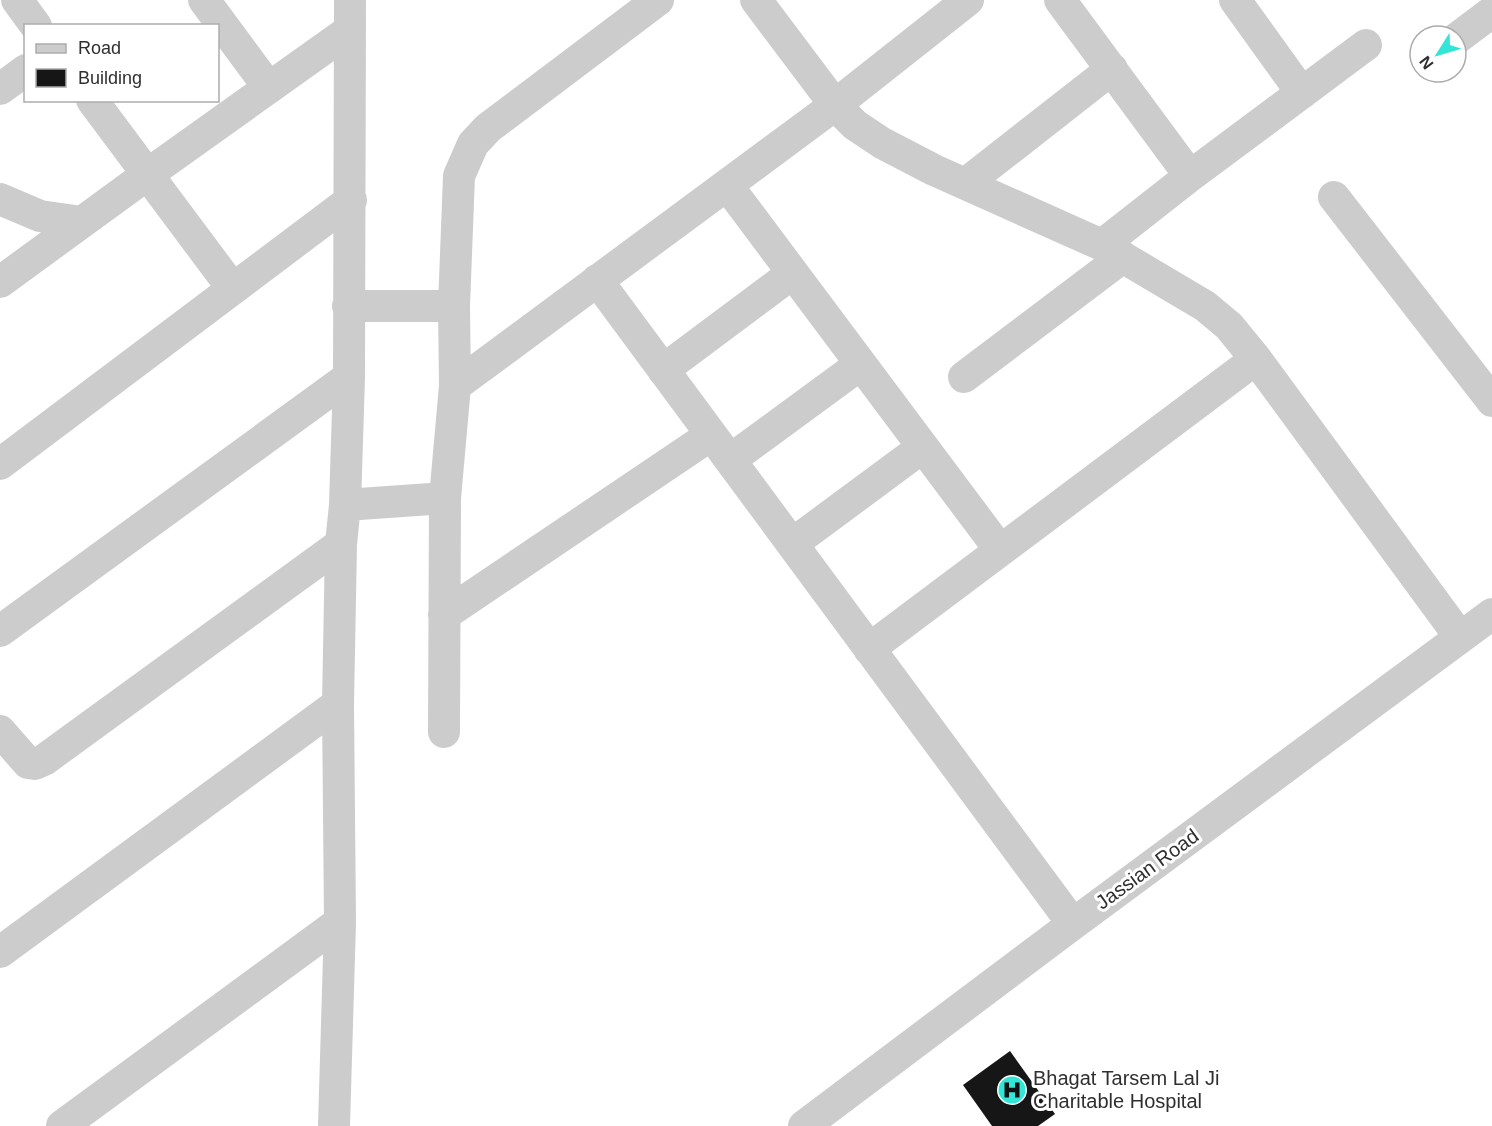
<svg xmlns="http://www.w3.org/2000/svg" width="1492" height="1126" font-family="Arial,sans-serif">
<rect width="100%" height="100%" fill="#fff"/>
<!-- building -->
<path fill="#161616" d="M1010,1051L1055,1114L1038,1126H992L963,1085Z"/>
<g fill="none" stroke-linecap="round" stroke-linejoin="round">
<!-- minor -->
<path stroke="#ccc" stroke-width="32" d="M17,0L36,26
M204,0L269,88
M756,0L835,105L855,125L882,143L934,170L1102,245L1205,306L1229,326L1256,359L1460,637
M1060,0L1190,176
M1235,0L1302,93
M1456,39L1492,12
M0,89L26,70
M92,100L233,289
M965,184L1112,69
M727,185L1000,550
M1334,197L1492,401
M0,199L40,216L82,222
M1102,245L1190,176L1366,45
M597,280L1073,924
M0,282L148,174L350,30
M348,306H454
M663,370L793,273
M964,377L1123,257
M455,386L454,306L459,176L473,144L488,128L658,0
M730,460L861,364
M0,464L351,200
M445,498L455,386L835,105L968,0
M345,505L445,498L444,732
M792,544L923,447
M444,615L711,435
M0,631L349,377
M869,649L1256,359
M0,731L28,763L35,764L44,760L341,544
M0,952L338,704
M62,1126L340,922
M334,1126L340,922L338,704L341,544L345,505L349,377L350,0
M804,1126L1073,924L1492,614"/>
</g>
<!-- icons -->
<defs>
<g id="hospital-disc" transform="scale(1.5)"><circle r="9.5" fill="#32e5d7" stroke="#fff"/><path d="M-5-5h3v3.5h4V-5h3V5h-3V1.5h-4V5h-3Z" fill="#111"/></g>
</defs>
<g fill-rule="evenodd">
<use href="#hospital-disc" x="1012" y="1090"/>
</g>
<g text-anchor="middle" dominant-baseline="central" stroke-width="6" stroke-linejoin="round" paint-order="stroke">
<!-- street labels -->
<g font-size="20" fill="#2f2f2f" stroke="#fff">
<text transform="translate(1147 869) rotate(-36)">Jassian Road</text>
</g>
<!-- poi labels -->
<g font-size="20" fill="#2f2f2f" stroke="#fff" text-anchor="start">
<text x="1033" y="1078">Bhagat Tarsem Lal Ji<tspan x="1033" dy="23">Charitable Hospital</tspan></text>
</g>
</g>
<!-- legend -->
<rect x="24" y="24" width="195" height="78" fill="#ffffff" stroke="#acacac" stroke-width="1.5"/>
<rect x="36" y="44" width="30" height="9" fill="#cccccc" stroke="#acacac" stroke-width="1.5"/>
<text x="78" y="54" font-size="18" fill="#2f2f2f">Road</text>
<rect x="36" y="69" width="30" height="18" fill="#161616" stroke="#acacac" stroke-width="1.5"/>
<text x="78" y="84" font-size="18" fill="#2f2f2f">Building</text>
<!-- north arrow -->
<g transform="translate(1438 54) rotate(233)"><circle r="28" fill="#ffffff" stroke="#acacac" stroke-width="1.5"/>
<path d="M0-4.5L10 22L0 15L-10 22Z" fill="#32e5d7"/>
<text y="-9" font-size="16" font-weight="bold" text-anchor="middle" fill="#2f2f2f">N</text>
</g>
</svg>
